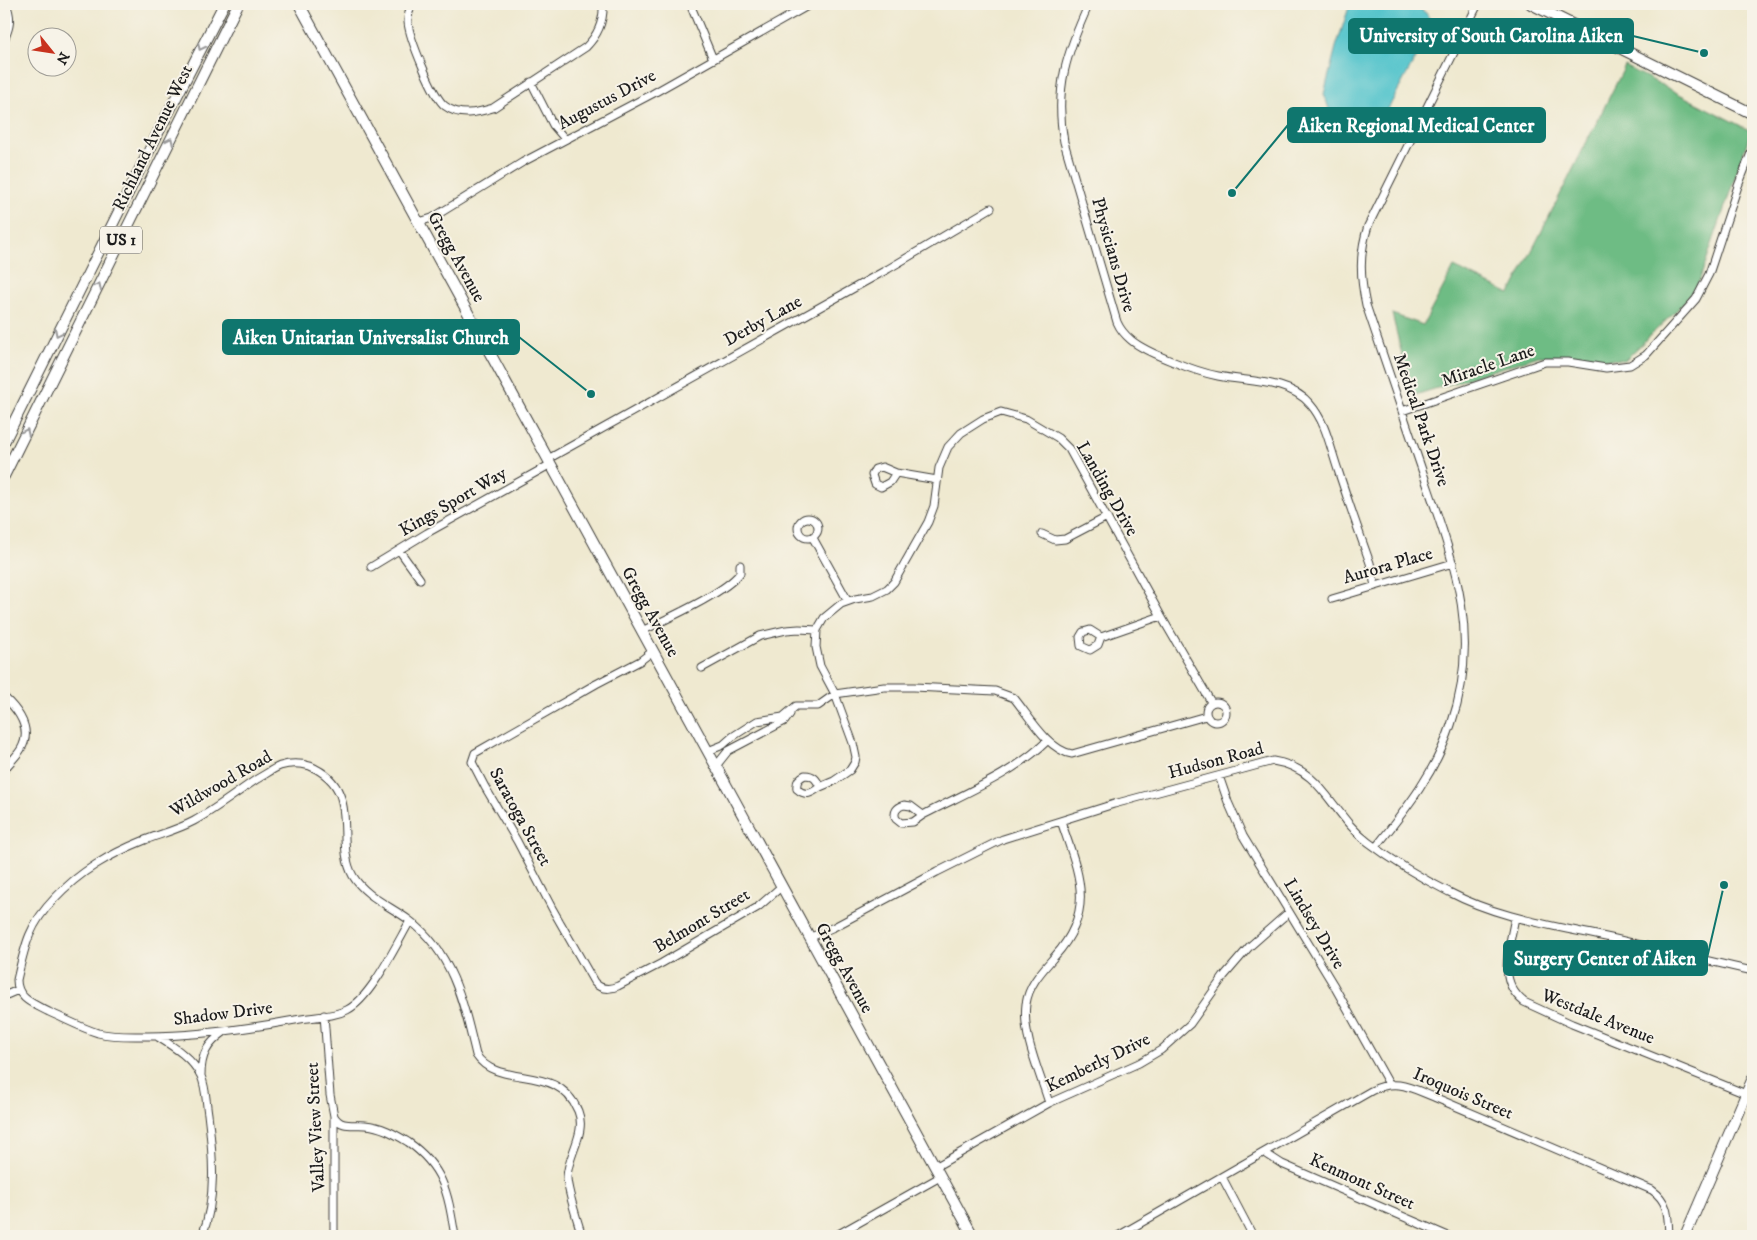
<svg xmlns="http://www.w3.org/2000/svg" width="1757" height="1240" font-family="'IM FELL DW Pica',serif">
<rect width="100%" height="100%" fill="#f7f3e8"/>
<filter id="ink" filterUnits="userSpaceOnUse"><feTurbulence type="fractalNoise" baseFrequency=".02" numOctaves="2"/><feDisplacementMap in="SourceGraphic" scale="10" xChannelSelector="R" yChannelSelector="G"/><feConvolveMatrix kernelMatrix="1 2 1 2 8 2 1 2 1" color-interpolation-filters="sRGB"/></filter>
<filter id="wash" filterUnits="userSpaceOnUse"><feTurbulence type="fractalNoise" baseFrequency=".0096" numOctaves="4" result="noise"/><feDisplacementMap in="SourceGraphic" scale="20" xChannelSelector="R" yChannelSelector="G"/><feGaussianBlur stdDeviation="1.12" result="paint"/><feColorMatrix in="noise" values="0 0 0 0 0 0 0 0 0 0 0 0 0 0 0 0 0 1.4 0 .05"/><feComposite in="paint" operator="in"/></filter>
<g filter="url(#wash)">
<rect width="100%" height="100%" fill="#efe9d0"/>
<!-- forest -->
<path fill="#6ebc84" stroke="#456c50" d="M1625,66L1751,131L1699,282L1683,304L1625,360L1539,356L1412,396L1392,314L1423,325L1454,267L1510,294Z"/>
<!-- water -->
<path fill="#57c5cc" stroke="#3a7074" d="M1350,4H1414L1426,13L1429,18L1425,36L1421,48L1388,109L1380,119L1368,129L1348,131L1340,127L1330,112L1324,94L1336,47Z"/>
</g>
<g filter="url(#ink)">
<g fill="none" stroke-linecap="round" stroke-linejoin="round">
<!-- street casing -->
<g stroke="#3c3b37" stroke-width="9">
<path id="street" d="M412,4C409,10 408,15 408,22C409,37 433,97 445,106C460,117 476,113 493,108L586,47C598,35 604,21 603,4
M690,4L713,59
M1089,4C1067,52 1054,88 1064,142L1117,322C1120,329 1125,335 1131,340C1146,353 1197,372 1218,376C1246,382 1289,379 1310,404C1326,422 1330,447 1338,470C1348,501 1359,532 1370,563L1375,586
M4,40C10,27 12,18 6,4
M531,82L553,125L565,139
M419,222L432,218L523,162L652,94L811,4
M1402,411L1545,362H1568L1606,368L1630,365L1646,355L1696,299L1709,274L1738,186L1753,148
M548,459L888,269L991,208
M882,467L896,473L890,482L881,487L875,484L872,475L875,469Z
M896,473L937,480
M798 528a10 10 0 1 1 20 0a10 10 0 1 1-20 0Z
M1042,534L1055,540L1065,539L1107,517
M813,538L848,601
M399,550L420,579
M371,567L427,533L551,464
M1332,599L1453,563
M1090,630L1101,637L1098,645L1090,650L1081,646L1080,637L1083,632Z
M642,631C666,619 725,593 740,573V565
M1101,637L1161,616
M653,651L640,661L596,684L475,753L472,762L485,787L517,841L553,910L594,982C601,990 609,990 618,986L662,963L758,907L782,886
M702,668L760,636L786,630L799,629L817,630
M4,697C18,710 33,729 21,749C17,756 9,763 4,770
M1206 712a10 10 0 1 1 20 0a10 10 0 1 1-20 0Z
M708,751L723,745L732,737L757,721L783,717L796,706H818L835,694L884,687H914L995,691L1014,698C1029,716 1048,750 1072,754L1206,716
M716,766L728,751L785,721L790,714
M805,775C814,775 817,780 820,787C812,793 806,797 797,789C796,782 798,778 805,775Z
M1219,776L1228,802L1243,836L1333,984L1389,1084
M820,787L834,781L850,770L855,762L856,757L853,743L835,694L820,666L816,647L817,630L824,618L841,604L855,599L873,596L887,589L894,582L928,522L934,506L939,468L948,447L961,433L983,419L1001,412L1026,419L1058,438L1069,449L1161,616L1211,702
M904,805L911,806L923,815L913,822L901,823L896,819C893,812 897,807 904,805Z
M923,815C965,793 1013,774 1047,741
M1376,847C1407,808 1435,773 1451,725C1484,629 1450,553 1420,464C1402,411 1384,358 1366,305C1360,277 1359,254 1368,226L1478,4
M1515,917C1510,947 1496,980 1524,1002L1572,1024L1746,1094
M410,921C396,945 371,998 347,1010C331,1018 312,1016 295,1020C246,1029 197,1036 148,1036C131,1036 114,1037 98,1033C82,1028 65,1019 49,1012C34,1004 17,999 17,980C25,945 29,925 54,899C80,871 110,854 145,840C161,834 179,829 194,821C216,809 236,793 257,779C265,775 272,769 280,766C290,763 300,763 310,766C364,789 333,841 353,876C365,896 390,906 409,920C453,952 464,1005 476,1055C499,1090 557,1061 578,1111C587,1133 568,1154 567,1177C567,1190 578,1222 582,1236
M809,938L834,927L937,872L1003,839L1114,804L1273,761C1324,769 1330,813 1368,842C1393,861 1421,878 1449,892C1496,917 1550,925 1601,936C1652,947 1703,960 1753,971
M4,996L18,990
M324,1015L330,1095L334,1116V1236
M158,1037C174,1047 192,1058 201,1076C206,1087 206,1102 208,1114C213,1154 217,1198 202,1236
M201,1075C201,1055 207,1044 224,1032
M1049,1103C1040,1073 1022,1036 1026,1004C1029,984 1042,971 1055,956C1097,909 1078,872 1061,821
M334,1116C341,1128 353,1124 365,1125C381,1126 395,1134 408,1142C445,1168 448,1195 455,1236
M1265,1153L1282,1164L1448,1236
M935,1167L1049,1103L1139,1063L1161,1050L1190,1024L1224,976L1249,947L1289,912
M1222,1177L1253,1236
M835,1236L940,1177
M1118,1236L1371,1091C1396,1078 1411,1088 1434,1097L1652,1190C1669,1202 1668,1216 1669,1236"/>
</g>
<!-- secondary casing -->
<g stroke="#3c3b37" stroke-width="12">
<path id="secondary" d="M299,4L973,1236
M1531,4L1753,114
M1685,1236L1753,1078"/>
</g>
<!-- primary casing -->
<g stroke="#3c3b37" stroke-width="12">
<path id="primary" d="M4,442L158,133L224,4
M4,476L238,4"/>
</g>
<!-- street -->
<use href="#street" stroke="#fff" stroke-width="7"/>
<!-- secondary -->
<use href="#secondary" stroke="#fff" stroke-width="10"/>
<!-- primary -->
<use href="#primary" stroke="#fff" stroke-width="10"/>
</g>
<!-- one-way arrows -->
<defs><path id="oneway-chevron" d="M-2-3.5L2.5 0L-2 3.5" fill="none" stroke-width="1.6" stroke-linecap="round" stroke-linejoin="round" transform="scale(1.25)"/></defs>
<g stroke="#999">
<use href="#oneway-chevron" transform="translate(201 47) rotate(117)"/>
<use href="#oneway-chevron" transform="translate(170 141) rotate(-64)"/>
<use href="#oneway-chevron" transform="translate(98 286) rotate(-64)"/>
<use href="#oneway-chevron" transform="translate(58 333) rotate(117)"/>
<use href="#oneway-chevron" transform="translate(26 432) rotate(-64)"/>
</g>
</g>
<g text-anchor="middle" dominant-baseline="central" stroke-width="4" stroke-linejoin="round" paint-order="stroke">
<!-- shield labels -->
<rect fill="#f7f3e8" stroke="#5e5c59" stroke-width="1" x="100" y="226.5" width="42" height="27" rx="4"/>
<g font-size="16" font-weight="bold" fill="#1c1c1c">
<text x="121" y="240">US 1</text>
</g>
<!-- street labels -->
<g font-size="18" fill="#1c1c1c" stroke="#f7f3e8">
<text transform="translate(607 100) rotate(-28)">Augustus Drive</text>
<text transform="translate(153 138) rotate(-64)">Richland Avenue West</text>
<text transform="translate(1113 255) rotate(74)">Physicians Drive</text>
<text transform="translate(456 257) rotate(61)">Gregg Avenue</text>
<text transform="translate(763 321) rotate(-29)">Derby Lane</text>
<text transform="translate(1488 366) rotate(-19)">Miracle Lane</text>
<text transform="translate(1421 420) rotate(71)">Medical Park Drive</text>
<text transform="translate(1107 489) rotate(60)">Landing Drive</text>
<text transform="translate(453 502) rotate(-30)">Kings Sport Way</text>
<text transform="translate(1388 566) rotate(-16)">Aurora Place</text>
<text transform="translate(650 612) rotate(61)">Gregg Avenue</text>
<text transform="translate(1216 761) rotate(-15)">Hudson Road</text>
<text transform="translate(221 784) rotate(-30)">Wildwood Road</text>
<text transform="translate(520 817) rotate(61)">Saratoga Street</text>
<text transform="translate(702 921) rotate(-31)">Belmont Street</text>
<text transform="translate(1314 924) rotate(59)">Lindsey Drive</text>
<text transform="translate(844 968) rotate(61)">Gregg Avenue</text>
<text transform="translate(223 1014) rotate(-7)">Shadow Drive</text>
<text transform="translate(1598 1017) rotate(22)">Westdale Avenue</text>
<text transform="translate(1098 1063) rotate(-26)">Kemberly Drive</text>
<text transform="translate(1463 1094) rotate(23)">Iroquois Street</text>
<text transform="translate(316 1127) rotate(-93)">Valley View Street</text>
<text transform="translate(1362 1182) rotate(24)">Kenmont Street</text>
</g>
</g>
<!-- callouts -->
<path fill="none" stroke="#0f766e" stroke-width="2" d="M1704 53L1633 36M1232 193L1288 125M591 394L519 337M1724 885L1707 958"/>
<g fill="#0f766e" stroke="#f7f3e8" stroke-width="2">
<circle cx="1704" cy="53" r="5"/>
<circle cx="1232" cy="193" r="5"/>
<circle cx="591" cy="394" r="5"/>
<circle cx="1724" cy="885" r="5"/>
</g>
<g fill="#0f766e" stroke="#0f766e" stroke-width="2">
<rect x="1349" y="19" width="284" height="34" rx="5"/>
<rect x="1288" y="108" width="257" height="34" rx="5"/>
<rect x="223" y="320" width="296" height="34" rx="5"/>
<rect x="1504" y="941" width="203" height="34" rx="5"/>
</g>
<g font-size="19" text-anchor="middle" font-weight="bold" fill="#fff">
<text x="1491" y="42">University of South Carolina Aiken</text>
<text x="1416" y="132">Aiken Regional Medical Center</text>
<text x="371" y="344">Aiken Unitarian Universalist Church</text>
<text x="1605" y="965">Surgery Center of Aiken</text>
</g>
<!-- margin -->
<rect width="1757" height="1240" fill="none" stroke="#f7f3e8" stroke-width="20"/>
<!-- north arrow -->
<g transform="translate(52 52) rotate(120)"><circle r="24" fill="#f7f3e8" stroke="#9f9d96"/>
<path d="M0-4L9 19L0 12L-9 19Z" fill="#c8321e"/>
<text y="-8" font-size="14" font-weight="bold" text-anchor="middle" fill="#1c1c1c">N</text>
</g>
</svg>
